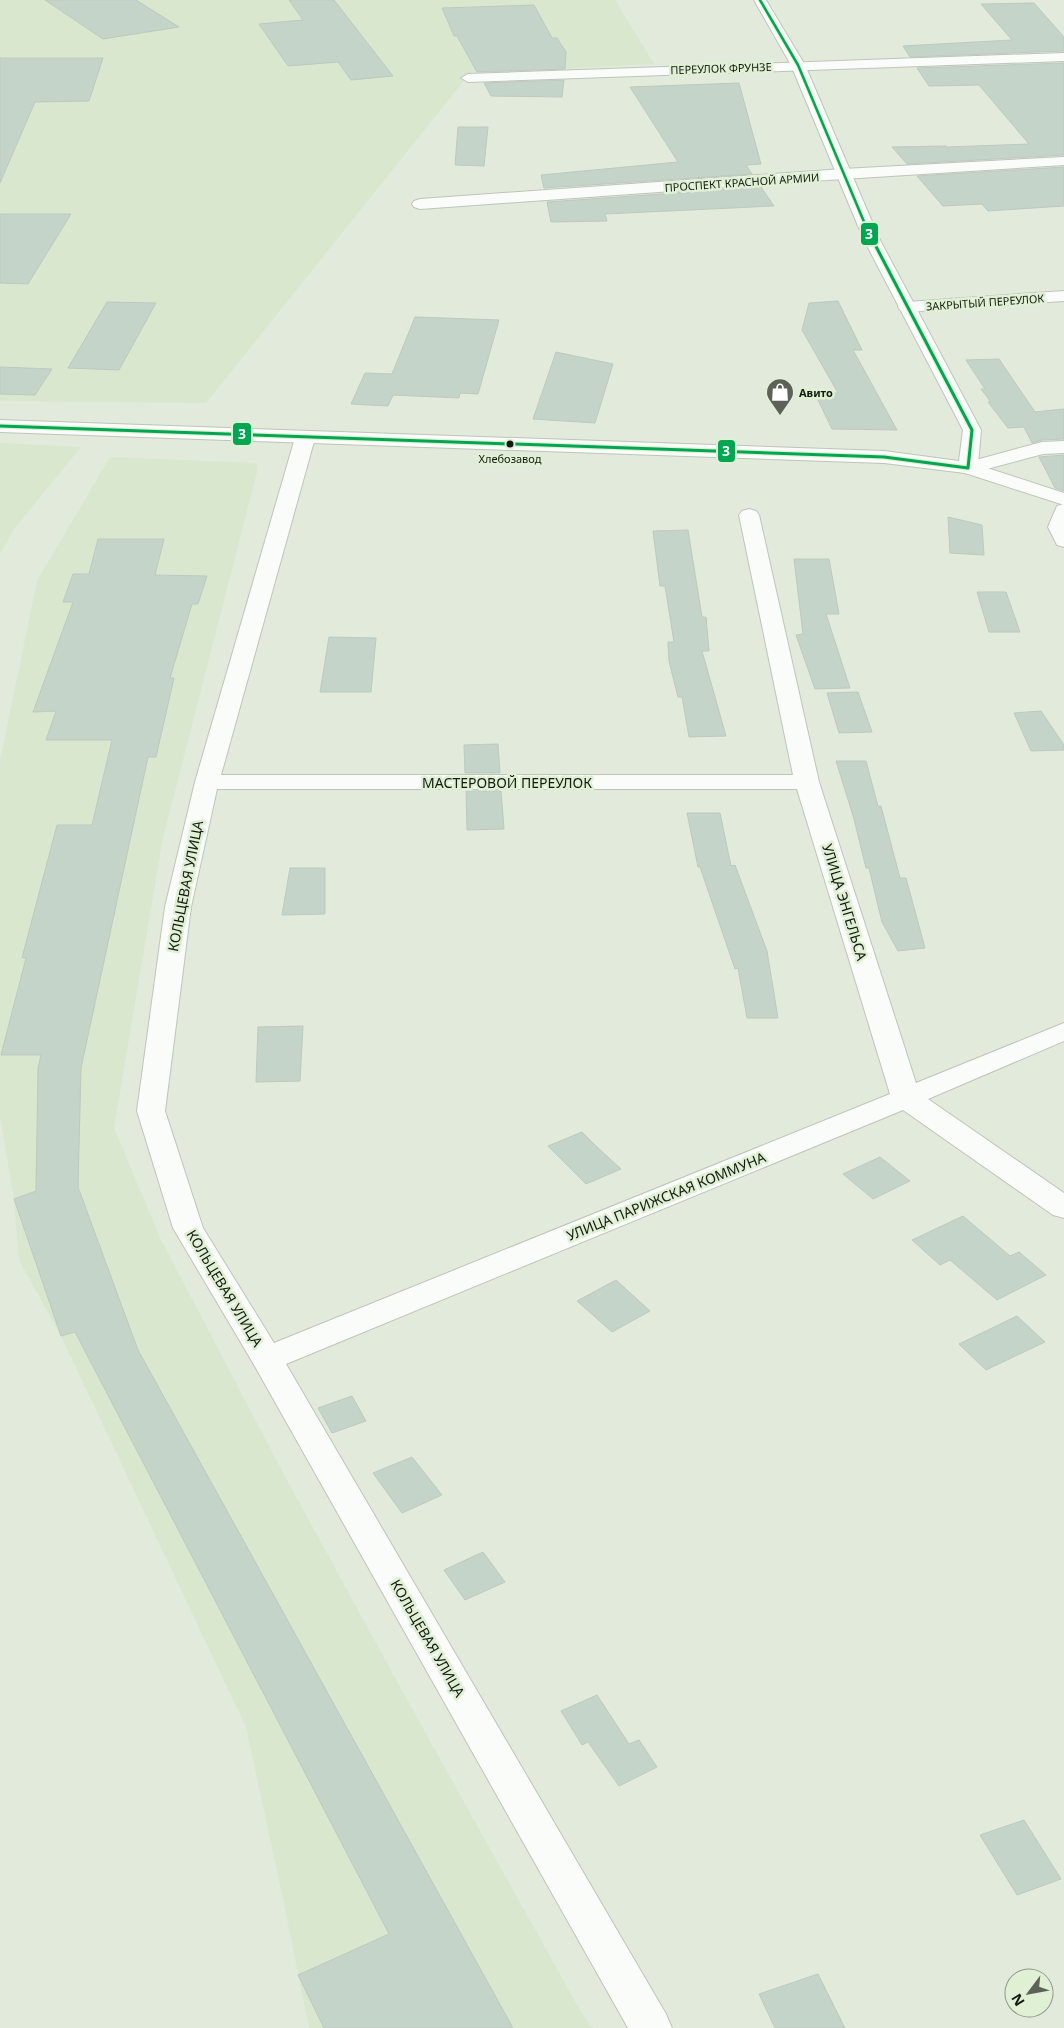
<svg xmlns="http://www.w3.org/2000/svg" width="1064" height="2028" font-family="'Noto Sans',sans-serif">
<rect width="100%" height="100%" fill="#e1eadb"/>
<!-- built -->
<path fill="#d8e7ce" d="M0,0H615L654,64L470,73L206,403L0,401Z
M0,443L81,447L14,529L0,554Z
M110,457L257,463V472L162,842L114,1128L161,1240L282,1471L400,1687L582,2014L593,2028H309L283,1899L246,1727L61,1336L19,1260L14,1199L0,1116V761L37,581Z"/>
<!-- building -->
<path fill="#c5d4c8" stroke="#bec9bf" d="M45,0H136L179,27L103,39Z
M289,0H334L393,76L351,80L338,62L288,66L259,24L303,20Z
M1034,3L1064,37V51L910,57L903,46L1012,40L981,4Z
M534,5L552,38H557L566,52L565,69L477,72L457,36H454L442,8Z
M0,58H103L89,101L35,102L0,183Z
M1064,63V155L907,164L892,147L946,146L947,147L1029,144L979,85L929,86L917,68Z
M564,80L562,97L491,96L484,83Z
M739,83L761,164L746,165L752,174L544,188L541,175L678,162L630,87Z
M458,127H488L484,166L455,165Z
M1064,167V206L988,211L982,204L943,206L917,176Z
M761,187L774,206L605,214L607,221L551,222L547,202Z
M0,214H71L28,284L0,283Z
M838,301L862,350H853L897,430L832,429L815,394L838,393L802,330L809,303Z
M107,302L156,303L119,370L68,368Z
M415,317L499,320L478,394L460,393L459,398L393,395L388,406L351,404L365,373L392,374Z
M556,352L613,364L595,423L533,419Z
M999,359L1035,412L1064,409V439L1042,440L1032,443L1024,427L1008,428L988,402H991L981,389H985L966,360Z
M0,367L52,369L35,395L0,394Z
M1064,455V491L1055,488L1039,457Z
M948,517L982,525L984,555L950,553Z
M688,530L702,617H706L709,651H702L726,736L689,737L682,697H678L669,661L668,642H674L665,586H660L653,531Z
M98,539H164L155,575L207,576L198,604H192L170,678H174L156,757H148L81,1068L78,1187L138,1350L513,2028H324L298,1975L389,1934L75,1332L61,1336L14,1199L36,1191L38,1068L41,1055H1L26,958H22L57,825H92L112,740H46L56,711L33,712L73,602H63L73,574H89Z
M794,559H829L839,614H826L850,688L815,689L796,635L803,634Z
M977,592H1006L1020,632H989Z
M329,637L376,638L371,692H320Z
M858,692L872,732L839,733L827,693Z
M1041,711L1064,745V750L1031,751L1014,713Z
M498,744L500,773H465L464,745Z
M836,761H866L878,806H881L900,878H906L925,948L898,951L882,922L869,868H866L854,819Z
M466,791H501L504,829L467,830Z
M687,813H720L731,866L735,865L767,951L778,1018H747L738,968L735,969L700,867H698Z
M290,868H325V914L282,915Z
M303,1026L300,1081L256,1082L258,1027Z
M582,1132L596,1146L621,1169L586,1184L548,1146Z
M880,1157L910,1181L873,1199L843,1174Z
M963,1216L1010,1256L1019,1252L1046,1275L997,1300L950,1260L940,1265L912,1240Z
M616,1280L650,1311L612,1332L577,1301Z
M1017,1316L1045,1342L986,1370L959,1344Z
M352,1396L366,1421L332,1433L318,1408Z
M412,1457L442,1495L402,1513L373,1473Z
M483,1552L505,1582L465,1600L444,1570Z
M597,1695L629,1744L639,1740L657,1767L619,1786L588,1742L582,1745L561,1711Z
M1024,1820L1061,1879L1017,1895L980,1835Z
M818,1974L845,2028H775L759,1994Z"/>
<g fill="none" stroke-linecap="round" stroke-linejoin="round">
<!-- minor casing -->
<g stroke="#bec5b9" stroke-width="2">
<path id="minor" d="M1064,53V61L468,82L461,78L468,74Z
M1064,157V165L843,179L420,209L414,207L412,204L414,201L420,199L843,169Z
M1064,291V301L907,312L901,311L898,307L901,303L907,302Z
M305,432L312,434L315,438L221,775H793L739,515L742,511L749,509L756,511L759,515L819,782L916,1083L1064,1023V1041L928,1099L1064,1193V1218L1053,1215L903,1110L286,1364L666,2014L672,2028H628L253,1363L173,1228L137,1111L165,907L195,782L295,438L298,434ZM217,789H797L890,1094L274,1343L203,1228L165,1111L191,907Z
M1064,441V453L1043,454L968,474L961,472L958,468L961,464L1042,442Z
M1064,504V547L1057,545L1048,527L1057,506Z"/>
</g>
<!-- secondary casing -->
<g stroke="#bec5b9" stroke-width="2">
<path id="secondary" d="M754,0H766L805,65L879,238L981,430L978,465L1064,493V505L965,473L884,463L0,432V420L884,451L959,461L963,430L863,238L791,65Z"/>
</g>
<!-- minor -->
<use href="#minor" fill="#fafcfa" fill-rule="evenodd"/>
<!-- secondary -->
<use href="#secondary" fill="#fafcfa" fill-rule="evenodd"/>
<!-- bus-1-far1 casing -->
<g stroke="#e0f0d5" stroke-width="4.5">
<path id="bus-1-far1" d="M760,0L798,65L870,236"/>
</g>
<!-- bus-1 casing -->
<g stroke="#e0f0d5" stroke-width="5.5">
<path id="bus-1" d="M870,235L972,430L968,468
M0,426L884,457L968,468"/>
</g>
<!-- bus-1-far1 -->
<use href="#bus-1-far1" stroke="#00a651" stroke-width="2.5"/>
<!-- bus-1 -->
<use href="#bus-1" stroke="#00a651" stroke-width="3"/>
</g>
<!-- icons -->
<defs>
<g id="shop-pin" transform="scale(1.4375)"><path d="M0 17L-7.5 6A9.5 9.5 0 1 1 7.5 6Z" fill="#5c6257" stroke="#e0f0d5"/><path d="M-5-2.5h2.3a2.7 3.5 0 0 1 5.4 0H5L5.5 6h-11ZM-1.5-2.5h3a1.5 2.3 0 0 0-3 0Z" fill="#fff"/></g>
</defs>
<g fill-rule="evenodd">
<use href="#shop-pin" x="780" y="392"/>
</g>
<!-- markers -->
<circle fill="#141910" stroke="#e0f0d5" stroke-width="2" cx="510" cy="444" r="4.5"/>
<g text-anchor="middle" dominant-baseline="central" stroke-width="5" stroke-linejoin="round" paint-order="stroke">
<!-- far-street labels -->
<g font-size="11" fill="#141910" stroke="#e0f0d5">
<text transform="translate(721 68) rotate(-2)">ПЕРЕУЛОК ФРУНЗЕ</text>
<text transform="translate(742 182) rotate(-4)">ПРОСПЕКТ КРАСНОЙ АРМИИ</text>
<text transform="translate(985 302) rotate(-4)">ЗАКРЫТЫЙ ПЕРЕУЛОК</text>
</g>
<!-- far-poi labels -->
<g font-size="11" font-weight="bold" fill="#141910" stroke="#e0f0d5" text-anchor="start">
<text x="799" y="392">Авито</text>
</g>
<!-- far-bus labels -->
<g font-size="11" fill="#141910" stroke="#e0f0d5">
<text x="510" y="458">Хлебозавод</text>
</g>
<!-- street labels -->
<g font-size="14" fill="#141910" stroke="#e0f0d5">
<text x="507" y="782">МАСТЕРОВОЙ ПЕРЕУЛОК</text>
<text transform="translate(185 886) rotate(-79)">КОЛЬЦЕВАЯ УЛИЦА</text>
<text transform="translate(845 902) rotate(73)">УЛИЦА ЭНГЕЛЬСА</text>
<text transform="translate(666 1196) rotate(-22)">УЛИЦА ПАРИЖСКАЯ КОММУНА</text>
<text transform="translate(225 1288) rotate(59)">КОЛЬЦЕВАЯ УЛИЦА</text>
<text transform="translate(428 1638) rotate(60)">КОЛЬЦЕВАЯ УЛИЦА</text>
</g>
</g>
<g stroke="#e0f0d5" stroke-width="2">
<rect x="860" y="222" width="19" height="24" rx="5" fill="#00a651"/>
<rect x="232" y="422" width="20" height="24" rx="5" fill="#00a651"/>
<rect x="717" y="439" width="19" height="24" rx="5" fill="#00a651"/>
</g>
<g font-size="14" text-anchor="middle" font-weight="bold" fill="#fff">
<text x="869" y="239">3</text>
<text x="242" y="439">3</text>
<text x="726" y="456">3</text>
</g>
<!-- north arrow -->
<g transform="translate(1029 1993) rotate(238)"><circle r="24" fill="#e0f0d5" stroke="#8e9a86"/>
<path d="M0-4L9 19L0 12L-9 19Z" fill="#5c6257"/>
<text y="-8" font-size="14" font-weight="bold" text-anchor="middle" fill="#141910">N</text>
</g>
</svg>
